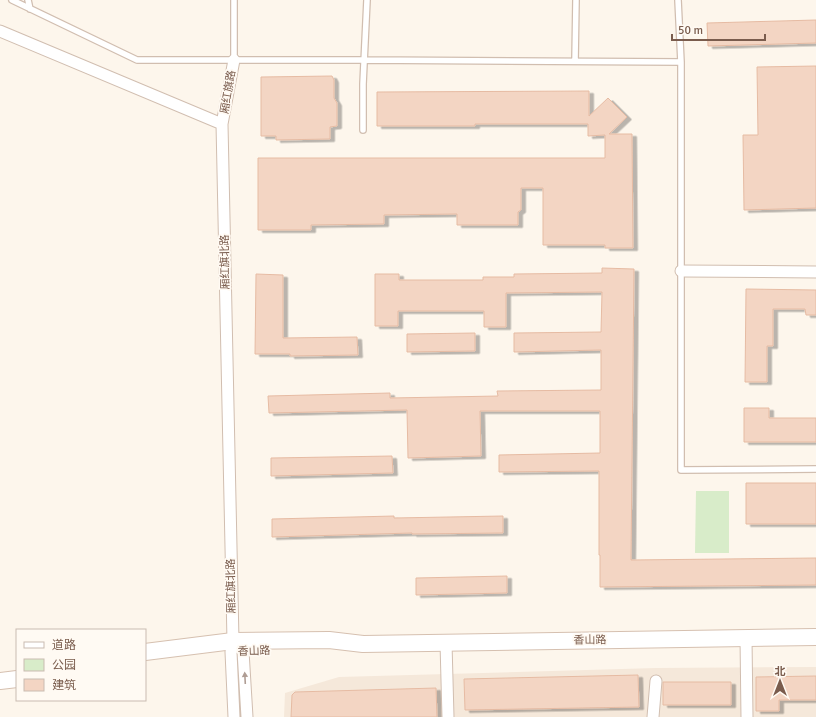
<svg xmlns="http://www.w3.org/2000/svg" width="816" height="717" font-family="Signika,'Noto Sans SC',sans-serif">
<defs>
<filter id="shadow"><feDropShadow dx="4.5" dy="2.5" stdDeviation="0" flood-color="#0004"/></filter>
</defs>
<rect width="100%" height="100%" fill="#fdf6ec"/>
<!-- residential -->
<path fill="#f5e8da" d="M816,667V717H284L285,693L339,677L656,668Z"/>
<!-- green -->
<path fill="#d8ecc9" d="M696,491H729V553H695Z"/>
<!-- building -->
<path fill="#f3d5c3" stroke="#e6bba3" filter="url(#shadow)" d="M816,20V43L708,46L707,23Z
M816,66V208L744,210L743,135H758L757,67Z
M332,76L334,80V98L337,103V126L330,127V139L276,140V136H261V77Z
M589,91V116L608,98L627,117L609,134H632L633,248H605V245H543V188H521V210L518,212V225H457V214L384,215V224L311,225V230H258V158H605V135L588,136V124H475V126H377V92Z
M602,268L634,269L631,560L816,558V585L600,587V555H599V471L499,472V455L600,453V411H480L481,456L408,458L407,410L269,413L268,396L390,393V398L498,396L497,391L601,390V350L514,352V333L601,332L602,292L506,293V327H484V311H398V326H375V274H399V280H483V277H514V274L602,273Z
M256,274L283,275V338L357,337L358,355L290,356V354H255Z
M746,289L816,290V315H806L805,309H773V346H767V382H745Z
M475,333V351L407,352V334Z
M744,408H769V418H816V442H744Z
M392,456L393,473L271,476V458Z
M746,483H816V524H746Z
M394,516V518L503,516V533L412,534V533L272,537V519Z
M507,576V593L416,595V578Z
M638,675L639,707L465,710L464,679Z
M816,676V700H779V711H756V677Z
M663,682H731V705H663Z
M436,688L437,717H291L292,695L295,692Z"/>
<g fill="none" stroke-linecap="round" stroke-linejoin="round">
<!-- lane casing -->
<g stroke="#d1beb0" stroke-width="8">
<path id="lane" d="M12,0L137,60H364L681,62V470L816,469
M28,0L30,9
M678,0L681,62
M234,60V0
M575,61L576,0
M363,130V84L367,0"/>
</g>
<!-- street casing -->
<g stroke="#d1beb0" stroke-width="13">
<path id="street" d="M0,31L222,124L233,641L231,652L234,717
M222,124L234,60
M681,271L816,272
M746,638L747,717
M233,641L243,651L247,717
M446,643L448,717
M653,717L656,681"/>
</g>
<!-- secondary casing -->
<g stroke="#d6c0b0" stroke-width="18">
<path id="secondary" d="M145,652L233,641L329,640L363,644L816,637
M0,681L17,679"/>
</g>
<!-- lane -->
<use href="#lane" stroke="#fff" stroke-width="5.5"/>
<!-- street -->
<use href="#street" stroke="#fff" stroke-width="11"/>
<!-- secondary -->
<use href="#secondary" stroke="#fff" stroke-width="16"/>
</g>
<!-- one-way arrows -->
<defs><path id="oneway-solid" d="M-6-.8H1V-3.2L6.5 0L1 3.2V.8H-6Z"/></defs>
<use fill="#af9d94" href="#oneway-solid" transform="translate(245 678) rotate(-93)"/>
<g text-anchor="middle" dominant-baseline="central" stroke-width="3.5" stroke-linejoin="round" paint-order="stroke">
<!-- street labels -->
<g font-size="11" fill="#7a5c4d" stroke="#fffaf3">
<text transform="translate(228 92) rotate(-80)">厢红旗路</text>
<text transform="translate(225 262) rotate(-91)">厢红旗北路</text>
<text transform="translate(231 586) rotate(-91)">厢红旗北路</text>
<text transform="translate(590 640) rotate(-1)">香山路</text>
<text transform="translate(254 651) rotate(-2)">香山路</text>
</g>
</g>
<!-- legend -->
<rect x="16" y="629" width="130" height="72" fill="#fffaf3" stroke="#cabbb1"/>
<rect x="24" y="642" width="20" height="6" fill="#ffffff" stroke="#cabbb1"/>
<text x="52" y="649" font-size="12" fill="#7a5c4d">道路</text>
<rect x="24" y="659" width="20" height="12" fill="#d8ecc9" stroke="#cabbb1"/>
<text x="52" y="669" font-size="12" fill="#7a5c4d">公园</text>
<rect x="24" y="679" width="20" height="12" fill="#f3d5c3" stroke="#cabbb1"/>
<text x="52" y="689" font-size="12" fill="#7a5c4d">建筑</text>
<!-- north arrow -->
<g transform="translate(780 681)" stroke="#fffaf3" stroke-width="3" paint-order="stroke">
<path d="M0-3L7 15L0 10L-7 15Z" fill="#7a5c4d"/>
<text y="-6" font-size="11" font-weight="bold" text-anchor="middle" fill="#7a5c4d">北</text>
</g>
<!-- scale -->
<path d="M672 34v6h93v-6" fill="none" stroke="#7a5c4d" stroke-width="2"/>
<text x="678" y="34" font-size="12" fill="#7a5c4d" stroke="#fffaf3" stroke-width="3" paint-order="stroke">50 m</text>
</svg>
